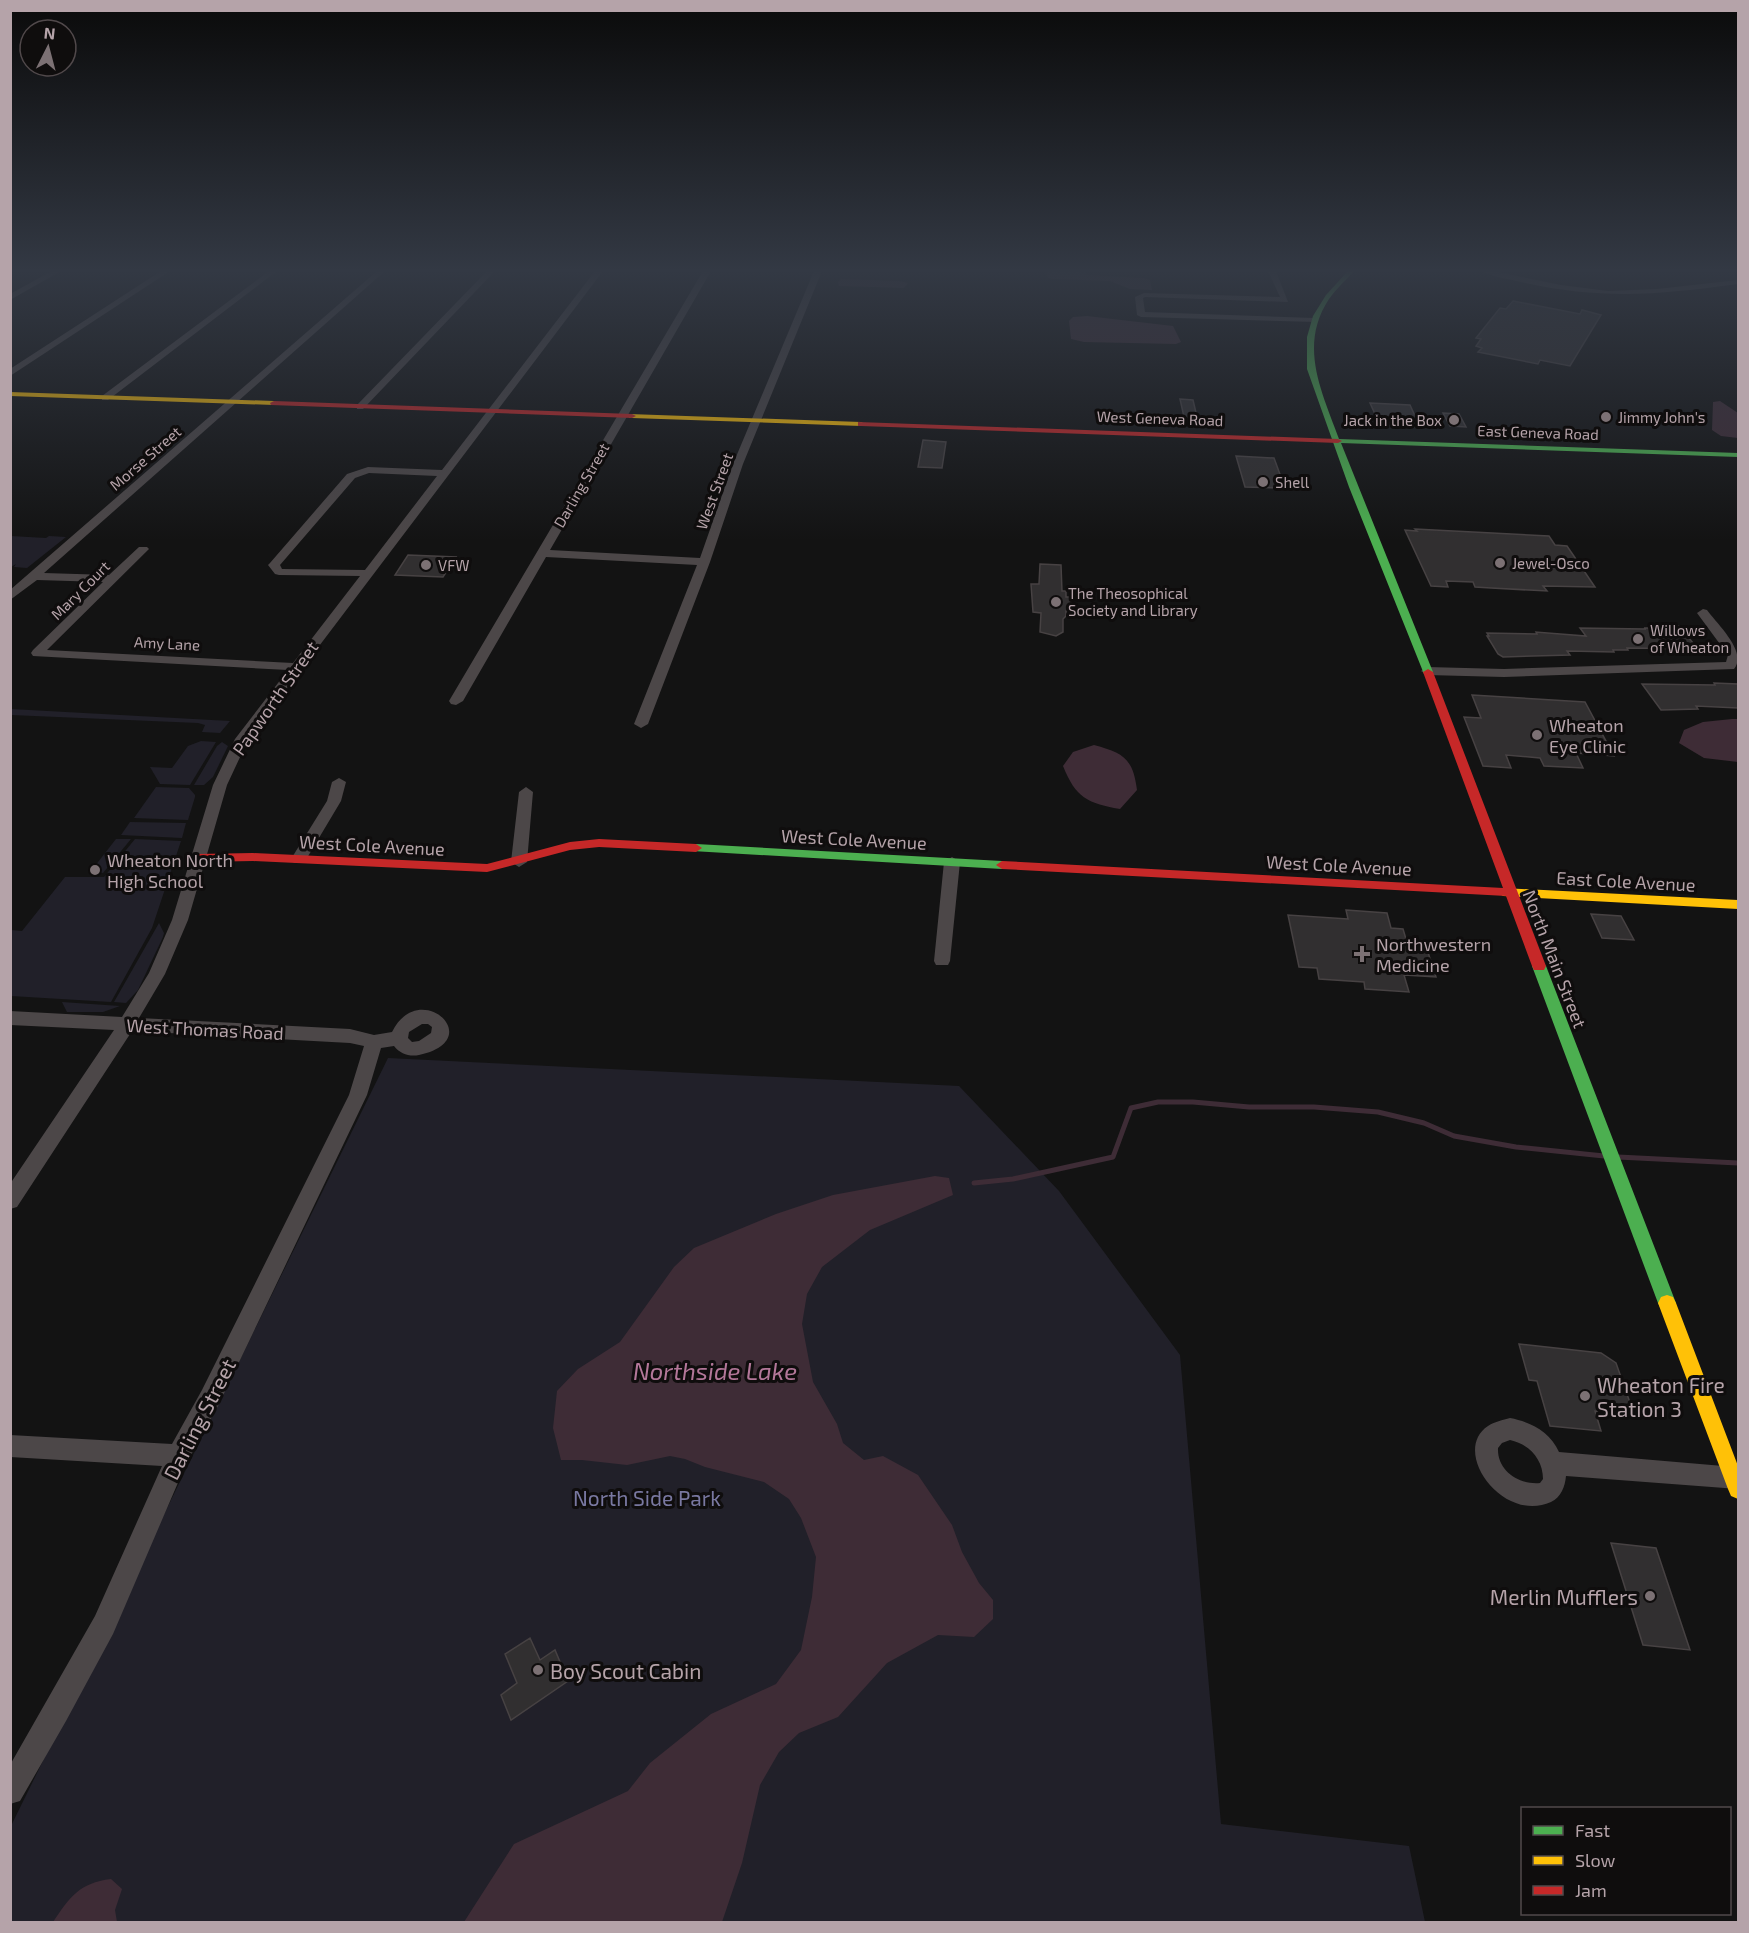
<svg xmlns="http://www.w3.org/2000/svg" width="1749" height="1933" font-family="'Exo 2',sans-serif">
<rect width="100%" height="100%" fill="#131313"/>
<!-- green -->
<path fill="#212029" d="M11,536L46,538L49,536L66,537L27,568L14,567L16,564L11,567Z
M10,709H11L230,721L220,733L202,732L205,725L198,723L11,715Z
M201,741L216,742L190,785L160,784L150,767L172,768L188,746Z
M222,742L228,746L213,777L204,785H194L217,746Z
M156,787L189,788L195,795V797L188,820L134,818Z
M130,822L186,823L182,838L121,835Z
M116,839H131L103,873L93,872L91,871Z
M135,839L181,841L152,928L111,1002L11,996V930L22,931L65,877H104Z
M159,923L164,933L163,937L138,990L126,1003L114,1002Z
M62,1002L120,1006L103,1012H67Z
M388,1058L959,1086L1059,1191L1180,1355L1221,1824L1409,1846L1425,1922H11L10,1828Z"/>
<!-- water -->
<path fill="#3e2c36" d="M1046,271H1085L1087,275L1144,278L1150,280L1152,290L1130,289L1110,281L1053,279L1048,278Z
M841,279L900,281L908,283L904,288L839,286L838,282Z
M1087,316L1173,326L1181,342L1176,344L1084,342L1071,339L1069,321L1073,317Z
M1720,401L1738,413V438L1721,436L1712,430L1713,402Z
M1732,719H1738V762L1704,758L1679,743L1684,730L1703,722Z
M1094,745C1123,753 1133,758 1137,790L1120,809C1087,803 1076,798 1063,766L1073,752Z
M935,1176L949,1178L953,1195L870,1230L822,1267L807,1294L802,1324L813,1382L837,1424L843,1443L864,1460L883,1456L918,1475L952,1525L962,1552L979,1583L993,1600V1619L974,1637L938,1635L887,1663L838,1717L799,1733L779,1752L760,1785L742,1863L722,1922H464L514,1844L628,1791L650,1763L711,1714L776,1684L801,1650L812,1597L816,1557L801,1518L789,1499L764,1482L705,1467L685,1459L670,1456L627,1465L582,1460H561L553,1428L557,1391L578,1369L620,1342L674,1267L694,1248L776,1214L833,1195Z
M111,1879L122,1889L115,1910L117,1922H53C70,1897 79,1883 111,1879Z"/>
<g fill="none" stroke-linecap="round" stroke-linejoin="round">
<!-- stream -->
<path stroke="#3e2c36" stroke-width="5" d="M1618,1157L1738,1163
M974,1183L1013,1179L1113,1157L1131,1108L1158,1102H1193L1249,1107H1314L1378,1112L1424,1123L1454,1136L1516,1147L1604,1156"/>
</g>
<!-- building -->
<path fill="#312f30" stroke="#474243" stroke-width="1.5" d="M1513,301L1580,314L1582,310L1601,315L1570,366L1540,360L1538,364L1478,352L1482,348L1476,346L1481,339L1476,338L1500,308L1506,309Z
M1180,399L1193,400L1197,417H1184Z
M1370,403L1410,405L1420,427L1380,425Z
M1443,413L1459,414L1466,427L1450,426Z
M923,440L946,442L942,468L918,467Z
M1236,456L1274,458L1285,488L1245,487Z
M1415,529L1549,536L1555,545L1567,546L1595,587L1543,586L1547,591L1491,588L1475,587L1473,582L1446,581L1448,587L1431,586L1405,530L1417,531Z
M408,555L456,557L443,577L395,575Z
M1040,564L1061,565L1062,591H1066V597H1072V611H1066V616L1063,619V632L1056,636L1040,632L1041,613L1033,612L1031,584H1039Z
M1662,626H1679L1698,649L1627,648L1628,650H1613L1614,652L1567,651L1570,655L1503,657L1498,654L1487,636H1489L1487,633L1537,634L1536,632L1586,636L1580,628L1646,629L1644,628H1664Z
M1714,683L1738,684V708L1696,706L1698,709L1661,710L1642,684L1715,685Z
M1472,695L1585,702L1614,756L1576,753L1583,768L1544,766L1540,758L1506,755L1511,768L1483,766L1464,717L1481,718Z
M1346,910L1387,913L1391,928L1403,929L1406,939L1424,940L1436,977L1404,975L1409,992L1365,989L1364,982L1319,979L1317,968L1299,967L1288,915L1348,919Z
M1591,914L1621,916L1634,940L1602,938Z
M1519,1344L1601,1353L1616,1363L1634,1414L1595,1411L1601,1431L1550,1426L1537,1381L1529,1380Z
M1611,1543L1656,1548L1690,1650L1643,1645Z
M530,1638L540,1660L555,1650L568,1681L511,1720L501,1695L517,1683L505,1654Z"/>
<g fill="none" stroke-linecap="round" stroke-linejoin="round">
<!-- street -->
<path fill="#4c4748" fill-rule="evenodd" d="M52,271H61L10,300V294Z
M161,271H170L10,376V369Z
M269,271H277L108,400H102V396Z
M377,271H385L44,573L109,575L139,547H147L149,549L47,650L293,663L360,576L279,575L275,574L268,565L270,563L347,474L368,467L442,470L595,271H603L248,740L227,785L188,920L165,974L139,1018L350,1029L374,1035L392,1032C419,977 489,1040 419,1055C410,1057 400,1054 394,1046L381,1048L367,1095L218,1406L186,1464L113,1634L66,1721L20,1801L10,1804V1765L95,1616L162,1466L10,1457V1435L172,1444L202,1390L349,1095L364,1046L350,1043L132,1031L17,1207L10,1209V1184L114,1030L10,1025V1011L122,1017L149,973L172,920L213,785L235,739L288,670L33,656L31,653L33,650L103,582L37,580L10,600V590ZM369,473L437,476L365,570L282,569L280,565L355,478ZM422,1024H428L432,1027L431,1033L419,1041L412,1042L408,1038L409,1032Z
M487,271H495L363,409H357V405Z
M703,271H711L550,550L700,558L733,464L814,271H822L743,464L710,562L648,724L641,728L634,724L697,565L546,557L463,701L456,705L451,704L449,701Z
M1268,271H1276L1288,302L1145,297L1143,298L1145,312L1314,318H1317V322L1141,317L1137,315L1135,297L1144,293L1280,297Z
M1481,271H1493L1561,285L1608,291L1657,289L1738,280V284C1657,295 1602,300 1521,282C1509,279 1492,277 1481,271Z
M1703,609L1707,610C1717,624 1748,652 1734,669L1504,677L1427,675L1421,671L1427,667L1504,669L1726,662L1728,655L1697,613Z
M339,778L346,782L341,801L304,863H294L291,859L327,801L332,782Z
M526,787L533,792L527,862L519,867L511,862L512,853L519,792Z
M952,857L960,862L950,961L948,965H936L934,961L944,862Z
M1510,1418C1531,1422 1550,1432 1559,1452L1735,1467L1738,1469V1489L1566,1476C1565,1487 1561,1497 1551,1502C1503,1524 1450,1451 1488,1426C1494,1422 1503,1420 1510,1418ZM1510,1440C1529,1444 1543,1459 1543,1479L1540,1483C1519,1485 1497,1471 1498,1448L1502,1443Z"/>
<!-- fast -->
<path fill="#4caf50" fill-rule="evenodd" d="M1348,271H1354C1346,280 1337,288 1329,299C1298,346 1322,392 1339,439L1738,453V457L1341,443L1433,672L1428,675L1424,674L1349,487L1307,369V337L1313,316L1326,295Z
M696,844L1002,861L1008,865L1002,869L692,851L690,848L692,845Z
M1539,961L1546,966L1676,1303L1673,1309L1667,1311L1661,1309L1658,1303L1532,966Z"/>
<!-- slow -->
<path fill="#ffc107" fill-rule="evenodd" d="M10,392L274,401L278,403L274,405L10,396Z
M629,414L861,422L865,424L861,426L632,418H629Z
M1503,888L1738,900V909L1503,896L1497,892Z
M1667,1295L1673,1297L1676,1303L1738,1466V1499L1731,1496L1728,1489L1658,1303L1661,1297Z"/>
<!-- jam -->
<path fill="#c62828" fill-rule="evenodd" d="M274,401L632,414L636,416L632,418L271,405L270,403Z
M858,422L1338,439L1342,441L1338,443L861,426H858Z
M1428,669L1433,672L1546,966L1544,970H1534L1532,966L1506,896L1002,869L996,865L1002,861L1503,888L1423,672Z
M599,839L696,844L702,848L696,852L599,847L570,850L487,872L253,861L198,862L192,858L198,854L253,853L487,864L570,842Z"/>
</g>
<!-- sky -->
<linearGradient id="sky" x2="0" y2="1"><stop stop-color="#0a0a0a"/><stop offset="0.5" stop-color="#333944"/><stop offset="1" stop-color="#333944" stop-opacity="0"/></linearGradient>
<rect width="1749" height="541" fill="url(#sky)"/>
<!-- markers -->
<g fill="#7c7174" stroke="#0f0d0d" stroke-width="2">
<circle cx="1606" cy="417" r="6"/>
<circle cx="1454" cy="420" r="6"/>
<circle cx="1263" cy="482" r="6"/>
<circle cx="1500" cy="563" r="6"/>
<circle cx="426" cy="565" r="6"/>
<circle cx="1056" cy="602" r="6"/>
<circle cx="1638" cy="639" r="6"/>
<circle cx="1537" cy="735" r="6"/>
<circle cx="95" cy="870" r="6"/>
<path d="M1359 945h6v6h6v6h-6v6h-6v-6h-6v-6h6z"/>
<circle cx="1585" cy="1396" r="6"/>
<circle cx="1650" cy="1596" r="6"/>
<circle cx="538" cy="1670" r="6"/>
</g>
<g text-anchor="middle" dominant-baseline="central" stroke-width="6" stroke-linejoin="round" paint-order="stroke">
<!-- far-poi labels -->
<g font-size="15" fill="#b5a3a9" stroke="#0f0d0d" text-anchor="start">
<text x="1618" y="417">Jimmy John's</text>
<text x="1442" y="420" text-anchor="end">Jack in the Box</text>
<text x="1275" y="482">Shell</text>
<text x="1512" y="563">Jewel-Osco</text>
<text x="438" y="565">VFW</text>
<text x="1068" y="593">The Theosophical<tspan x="1068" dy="17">Society and Library</tspan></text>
<text x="1650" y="630">Willows<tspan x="1650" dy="17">of Wheaton</tspan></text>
</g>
<!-- far-street labels -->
<g font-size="15" fill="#b5a3a9" stroke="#0f0d0d">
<text transform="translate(1160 418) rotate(2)">West Geneva Road</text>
<text transform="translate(1538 432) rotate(2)">East Geneva Road</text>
<text transform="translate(145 458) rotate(-41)">Morse Street</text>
<text transform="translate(581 485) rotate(-60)">Darling Street</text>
<text transform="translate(714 491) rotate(-70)">West Street</text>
<text transform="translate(80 590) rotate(-45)">Mary Court</text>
<text transform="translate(167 643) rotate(3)">Amy Lane</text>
</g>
<!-- street labels -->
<g font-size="18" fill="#b5a3a9" stroke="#0f0d0d">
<text transform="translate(275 698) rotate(-55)">Papworth Street</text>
<text transform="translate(854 839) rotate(3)">West Cole Avenue</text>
<text transform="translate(372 845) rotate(3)">West Cole Avenue</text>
<text transform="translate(1339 865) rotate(3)">West Cole Avenue</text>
<text transform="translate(1626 881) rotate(3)">East Cole Avenue</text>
<text transform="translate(1555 959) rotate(69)">North Main Street</text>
<text transform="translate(205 1029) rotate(3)">West Thomas Road</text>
</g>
<!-- poi labels -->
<g font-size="18" fill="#b5a3a9" stroke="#0f0d0d" text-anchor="start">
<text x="1549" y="725">Wheaton<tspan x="1549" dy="21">Eye Clinic</tspan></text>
<text x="107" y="860">Wheaton North<tspan x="107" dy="21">High School</tspan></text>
<text x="1376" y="944">Northwestern<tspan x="1376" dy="21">Medicine</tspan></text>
</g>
<!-- near-poi labels -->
<g font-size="21" fill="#b5a3a9" stroke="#0f0d0d" text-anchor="start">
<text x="1597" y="1384">Wheaton Fire<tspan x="1597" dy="24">Station 3</tspan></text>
<text x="1638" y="1596" text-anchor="end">Merlin Mufflers</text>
<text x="550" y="1670">Boy Scout Cabin</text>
</g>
<!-- near-street labels -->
<g font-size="21" fill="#b5a3a9" stroke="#0f0d0d">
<text transform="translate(199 1419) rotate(-63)">Darling Street</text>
</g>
<!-- near-park labels -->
<g font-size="21" fill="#7978a1" stroke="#0f0d0d">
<text x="647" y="1497">North Side Park</text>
</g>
<!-- near-water labels -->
<g font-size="24" font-style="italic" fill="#b37799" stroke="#0f0d0d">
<text x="715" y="1370">Northside Lake</text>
</g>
</g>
<!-- border -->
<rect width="1749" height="1933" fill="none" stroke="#b5a3a9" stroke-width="24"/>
<!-- legend -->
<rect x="1521" y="1807" width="210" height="108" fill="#0f0d0d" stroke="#51494b" stroke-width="1.5"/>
<rect x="1533" y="1826" width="30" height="9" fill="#4caf50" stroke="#51494b" stroke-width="1.5"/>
<text x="1575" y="1837" font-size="18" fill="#b5a3a9">Fast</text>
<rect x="1533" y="1856" width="30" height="9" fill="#ffc107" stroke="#51494b" stroke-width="1.5"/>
<text x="1575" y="1867" font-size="18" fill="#b5a3a9">Slow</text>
<rect x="1533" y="1886" width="30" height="9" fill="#c62828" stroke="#51494b" stroke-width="1.5"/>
<text x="1575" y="1897" font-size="18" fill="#b5a3a9">Jam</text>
<!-- north arrow -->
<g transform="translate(48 48) rotate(6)"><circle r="28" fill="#0f0d0d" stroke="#51494b" stroke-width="1.5"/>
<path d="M0-4.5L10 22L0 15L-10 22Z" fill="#7c7174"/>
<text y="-9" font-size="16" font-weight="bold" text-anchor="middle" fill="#b5a3a9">N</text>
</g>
</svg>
